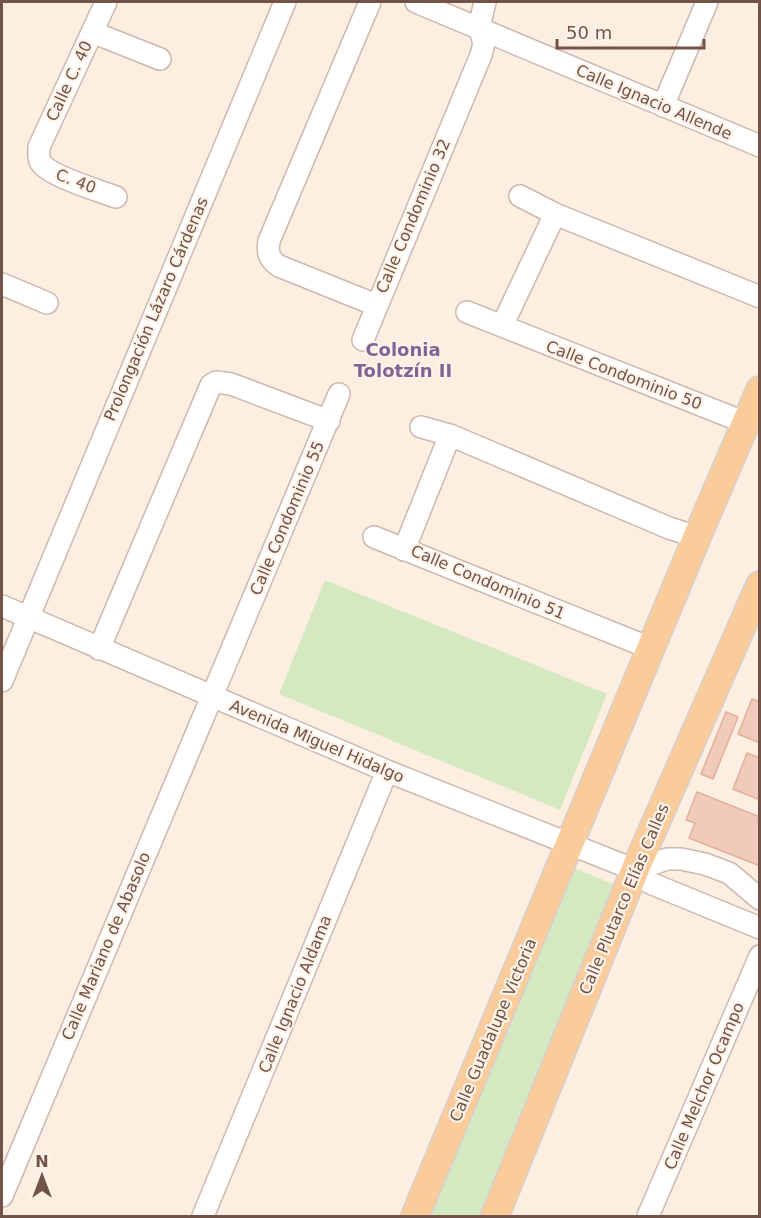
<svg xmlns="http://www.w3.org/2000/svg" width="761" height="1218" font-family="'DejaVu Sans',sans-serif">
<rect width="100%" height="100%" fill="#fcefe2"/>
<!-- green -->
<path fill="#d5e9c1" d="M325,580L607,694L560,810L279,694Z
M572,867L618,886L481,1216H426Z"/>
<!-- building -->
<path fill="#f0caba" stroke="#e3ae9a" stroke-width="1.5" d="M752,699L760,702V743L738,734Z
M726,712L738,717L713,779L701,774Z
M747,753L760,758V800L733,789Z
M697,792L760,817V866L689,838L695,823L686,820Z"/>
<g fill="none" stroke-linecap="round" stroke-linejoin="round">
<!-- minor casing -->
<g stroke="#cfb7ac" stroke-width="24">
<path id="minor" d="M106,2L39,147C39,151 38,157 40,161C46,175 100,191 116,197
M370,2L269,241C267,253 269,259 279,266L376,305
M416,2L760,146
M92,32L160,59
M663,106L707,2
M520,196L555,214L760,297
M2,284L47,303
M467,312L746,423
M502,326L555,214
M363,340L481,55L484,43L479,27L485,2
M421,427L450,435L669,528L697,537
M374,537L650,648
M404,550L450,435
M2,606L387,771L635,870L650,883L760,928
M99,649L211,385L216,382L231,384L329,421
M2,681L285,2
M635,870L667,859H681L705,864L729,873L760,899
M2,1196L339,394
M203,1216L387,771
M648,1216L760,956"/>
</g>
<!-- major casing -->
<g stroke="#d8cfcc" stroke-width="30">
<path id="major" d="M415,1216L697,537L760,390
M495,1216L635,870L760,585"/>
</g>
<!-- minor -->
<use href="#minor" stroke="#fff" stroke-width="21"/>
<!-- major -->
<use href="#major" stroke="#facc9b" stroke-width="27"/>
</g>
<g text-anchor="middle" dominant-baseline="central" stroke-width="4.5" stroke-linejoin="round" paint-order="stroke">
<!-- street labels -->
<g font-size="16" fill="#725349" stroke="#fff3e7">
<text transform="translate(69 81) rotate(-65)">Calle C. 40</text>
<text transform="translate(654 102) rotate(23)">Calle Ignacio Allende</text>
<text transform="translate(76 181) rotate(21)">C. 40</text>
<text transform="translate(413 216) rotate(-67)">Calle Condominio 32</text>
<text transform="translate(156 309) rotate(-67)">Prolongación Lázaro Cárdenas</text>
<text transform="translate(624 375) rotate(21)">Calle Condominio 50</text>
<text transform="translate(287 518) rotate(-67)">Calle Condominio 55</text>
<text transform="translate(488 582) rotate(23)">Calle Condominio 51</text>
<text transform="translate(317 741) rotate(23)">Avenida Miguel Hidalgo</text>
<text transform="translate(624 899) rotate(-67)">Calle Plutarco Elías Calles</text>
<text transform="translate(106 946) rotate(-67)">Calle Mariano de Abasolo</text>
<text transform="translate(295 994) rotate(-68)">Calle Ignacio Aldama</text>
<text transform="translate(493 1030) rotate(-67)">Calle Guadalupe Victoria</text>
<text transform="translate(704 1086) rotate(-67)">Calle Melchor Ocampo</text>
</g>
<!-- neighbourhood labels -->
<g font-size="18" font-weight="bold" fill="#806496" stroke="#fff3e7">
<text x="403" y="349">Colonia<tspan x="403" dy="21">Tolotzín II</tspan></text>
</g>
</g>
<!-- border -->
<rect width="761" height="1218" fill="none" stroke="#725349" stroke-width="6"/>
<!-- north arrow -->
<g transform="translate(42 1176)" stroke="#fff3e7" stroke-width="4.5" paint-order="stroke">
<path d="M0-4.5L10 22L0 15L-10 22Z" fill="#725349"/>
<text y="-9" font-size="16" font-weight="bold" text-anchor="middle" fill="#725349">N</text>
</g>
<!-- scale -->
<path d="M557 39v9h147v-9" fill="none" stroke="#725349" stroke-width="3"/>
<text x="566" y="39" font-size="18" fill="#725349" stroke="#fff3e7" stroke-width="4.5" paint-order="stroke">50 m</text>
</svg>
